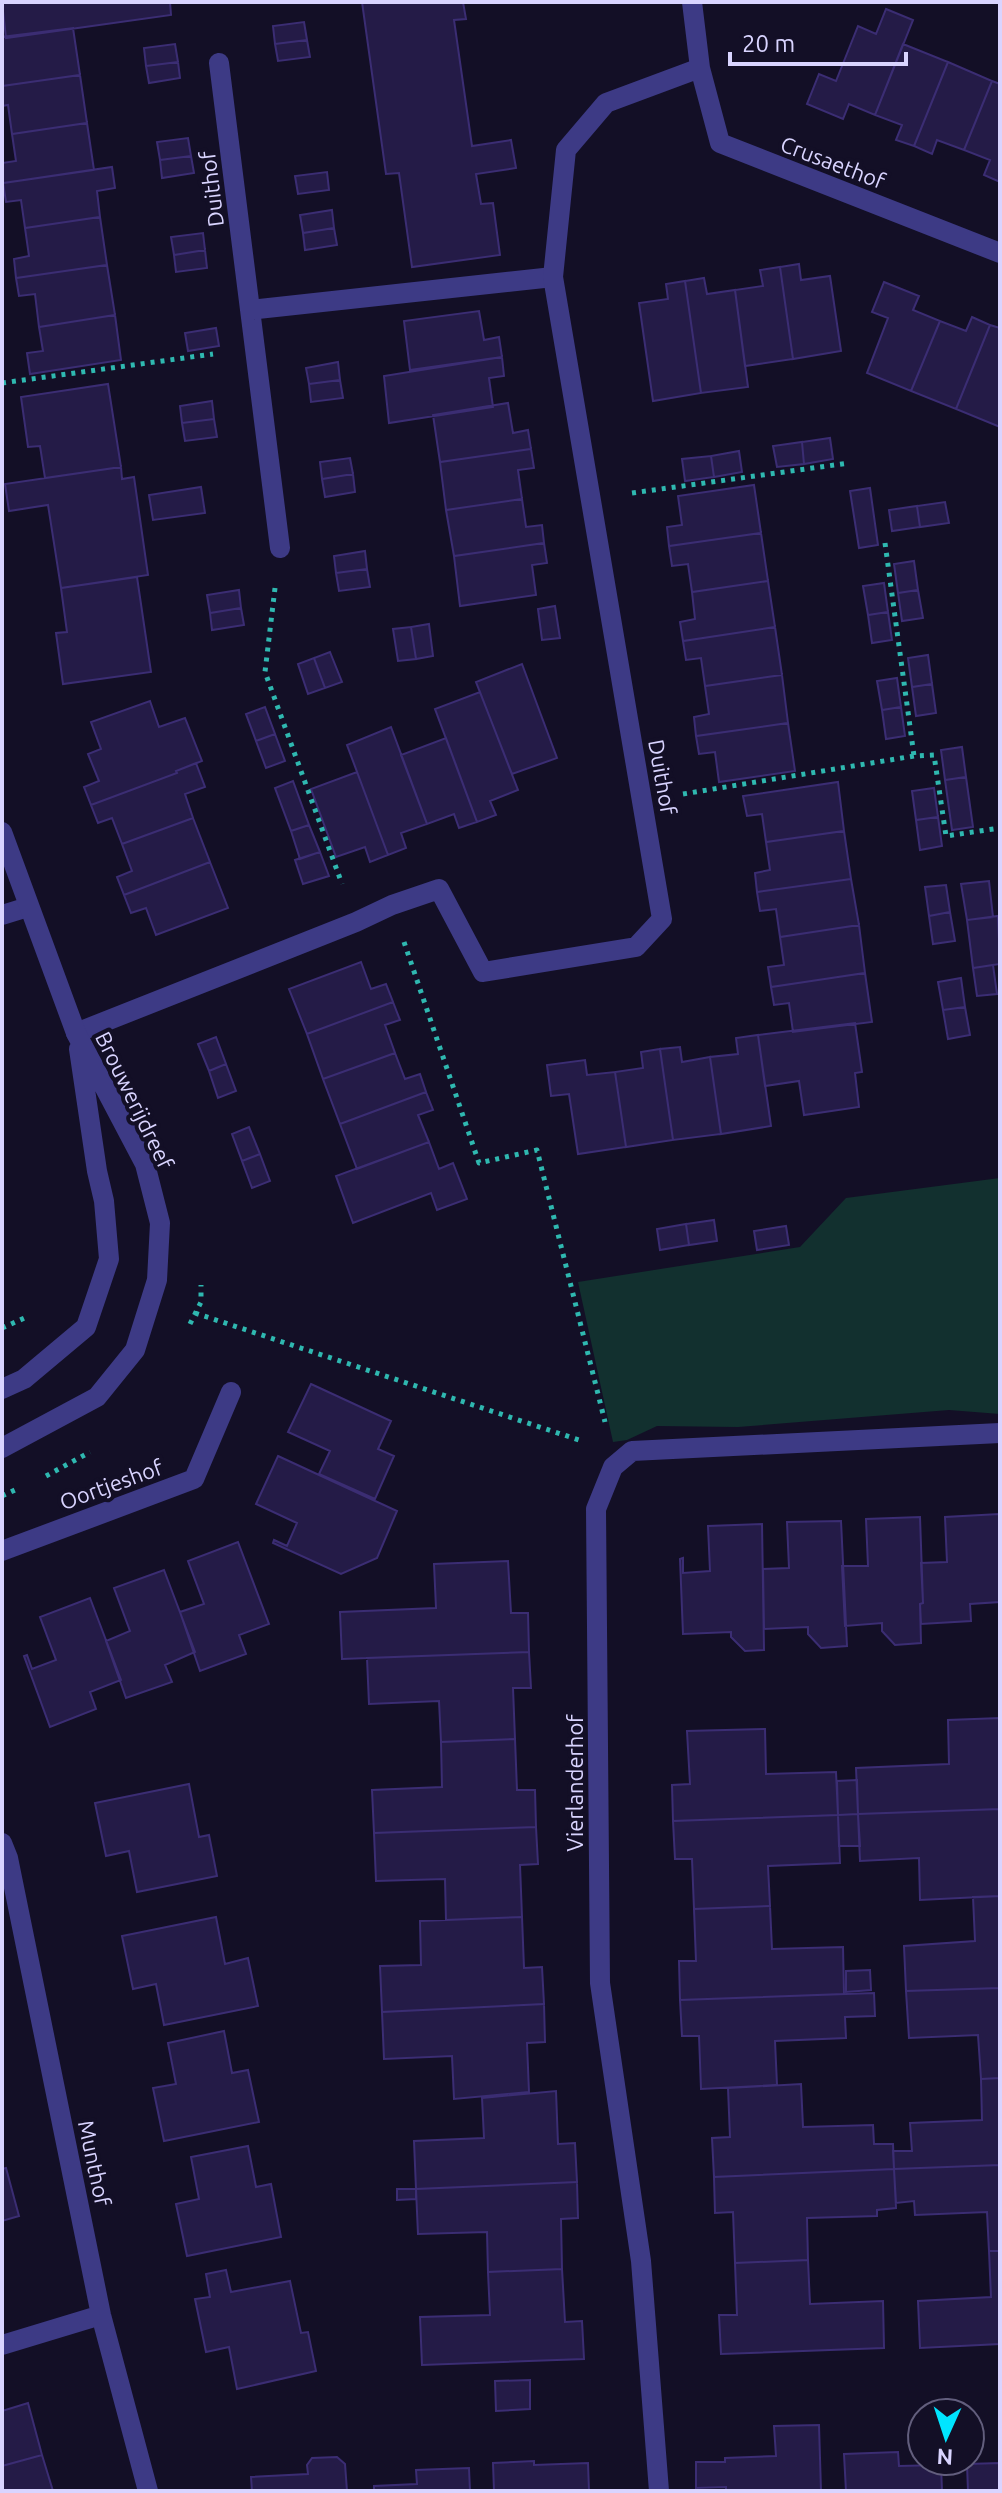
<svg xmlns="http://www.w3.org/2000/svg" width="1002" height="2493" font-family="Ubuntu,sans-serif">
<rect width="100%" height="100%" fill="#130f26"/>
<!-- green -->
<path fill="#12302f" d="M1000,1178V1414L949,1410L738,1427L657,1426L627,1440L613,1442L578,1282L800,1247L846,1198Z"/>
<!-- building -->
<path fill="#241b47" stroke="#3b2d73" stroke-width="2" d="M2,2H170L171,15L6,38Z
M362,2H463L466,19L454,20L472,146L511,140L516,168L476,174L481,204L493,203L500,255L412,267L399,173L386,174Z
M886,9L913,20L875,115L849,104L843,119L807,104L819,74L836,81L858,26L876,34Z
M304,22L307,40L275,44L273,26Z
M73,28L80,75L2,86V37Z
M307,40L310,57L278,61L275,44Z
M175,44L178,62L146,66L144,48Z
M903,44L948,62L914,146L896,140L902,125L875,115Z
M178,62L180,78L149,83L146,66Z
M948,62L992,81L964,150L937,140L932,154L914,146Z
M80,75L87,123L12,134L8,105L2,106V86Z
M992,81L1000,84V182L984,175L990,160L964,150Z
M87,123L94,170L3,183L2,163L16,161L12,134Z
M188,138L191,156L160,160L157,142Z
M191,156L194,173L162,178L160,160Z
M112,167L115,188L97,191L100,217L25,228L21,200L6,202L3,183Z
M327,172L329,190L298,194L295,176Z
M332,210L334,228L303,233L300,215Z
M100,217L107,265L16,278L14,259L29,256L25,228Z
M334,228L337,245L305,250L303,233Z
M203,233L205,250L174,255L171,237Z
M205,250L207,268L176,272L174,255Z
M799,264L801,280L830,276L841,351L793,359L780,267Z
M107,265L115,315L39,327L35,294L19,296L16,278Z
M780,267L793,359L745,366L735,290L763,286L760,270Z
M704,278L707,294L735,290L748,387L701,393L685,281Z
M685,281L701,393L653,401L639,303L668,299L666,284Z
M884,282L919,296L913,310L940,321L911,391L867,373L888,318L872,312Z
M479,311L484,340L499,337L502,357L410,370L404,321Z
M115,315L121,360L30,374L27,353L43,351L39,327Z
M972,317L990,325L956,409L911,391L940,321L966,331Z
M990,325L1000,328V427L956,409Z
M216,328L219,346L188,351L185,333Z
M502,357L504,376L489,378L493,407L389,423L384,376Z
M338,362L340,380L309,384L306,368Z
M340,380L343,398L311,402L309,384Z
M108,384L121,467L45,478L40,446L28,447L21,397Z
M212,401L214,419L182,423L180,406Z
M508,403L513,433L528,430L531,449L440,462L433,415Z
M214,419L217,437L185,441L182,423Z
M830,438L833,459L804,464L802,442Z
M802,442L804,464L777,467L773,446Z
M531,449L534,468L518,470L522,499L446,510L440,462Z
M739,451L742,472L714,477L711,456Z
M711,456L714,477L685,481L682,459Z
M350,458L353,474L322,479L320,462Z
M121,467L122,479L134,477L148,575L61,588L48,505L9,511L5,484Z
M353,474L355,492L325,497L322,479Z
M754,485L761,533L669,546L667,527L682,525L678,496Z
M201,487L205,513L153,520L149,495Z
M870,488L878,545L859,548L850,491Z
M522,499L526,527L542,525L544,543L454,556L446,510Z
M945,502L949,523L920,527L917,506Z
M917,506L920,527L892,531L889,510Z
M761,533L768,581L692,592L688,564L672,566L669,546Z
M544,543L547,563L532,565L536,595L460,606L454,556Z
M365,551L367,569L336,573L334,556Z
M914,561L918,590L898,593L894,564Z
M367,569L370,587L339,591L336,573Z
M137,577L151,672L63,684L56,633L67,632L61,588Z
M768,581L775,627L683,641L680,622L695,619L692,592Z
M884,583L888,612L868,615L863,586Z
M239,590L241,608L210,613L207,595Z
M918,590L923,618L902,621L898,593Z
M555,606L560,638L542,640L538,609Z
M241,608L244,625L212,630L210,613Z
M888,612L892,640L872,643L868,615Z
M429,624L433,656L416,659L411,627Z
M411,627L416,659L398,661L393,629Z
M775,627L782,675L705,686L701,658L686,660L683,641Z
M330,652L342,682L325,688L314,658Z
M928,655L932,684L912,687L908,658Z
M314,658L325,688L308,694L298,664Z
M522,664L557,758L512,774L476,682Z
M782,675L788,723L696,736L694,717L709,714L705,686Z
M897,678L901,707L882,710L877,681Z
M932,684L936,713L916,716L912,687Z
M480,692L518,790L490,801L496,815L477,822L435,709Z
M150,701L159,727L185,718L202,761L176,771L177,773L91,805L84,787L99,781L88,754L101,749L91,722Z
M265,707L275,734L256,741L246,714Z
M901,707L905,736L886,739L882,710Z
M788,723L795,771L719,782L715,752L699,754L696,736Z
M391,727L427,824L401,833L406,848L388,855L347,745Z
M275,734L285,761L266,768L256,741Z
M446,738L477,822L459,828L454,814L427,824L401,755Z
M962,747L966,777L945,780L941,750Z
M196,763L205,787L185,794L193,818L122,844L112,818L98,823L91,805L177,773L176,771Z
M357,772L388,855L370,862L365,847L336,857L311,789Z
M966,777L973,827L952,830L945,780Z
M293,781L309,825L291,831L275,788Z
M838,782L844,831L766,842L762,814L747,816L743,796Z
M934,788L938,817L916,820L912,791Z
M938,817L942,846L920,850L916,820Z
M193,818L210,862L124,895L117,877L132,871L122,844Z
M309,825L320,852L300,859L291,831Z
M844,831L851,879L757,892L755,873L770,870L766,842Z
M320,852L329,876L303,884L295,860Z
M210,862L228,908L156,935L146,908L131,913L124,895Z
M851,879L859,925L780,937L776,909L760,911L757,892Z
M989,881L993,917L967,920L961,884Z
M946,885L950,912L929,916L925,887Z
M950,912L955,941L933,944L929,916Z
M998,916L1000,964L973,968L967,920Z
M859,925L865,973L771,987L768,967L784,965L780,937Z
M361,962L371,989L386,984L393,1002L307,1034L289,989Z
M993,965L997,994L977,996L973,968Z
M865,973L872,1022L793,1032L789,1003L774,1005L771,987Z
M961,978L965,1007L943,1010L938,982Z
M393,1002L400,1020L385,1025L395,1053L323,1079L307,1034Z
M965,1007L970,1035L948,1039L943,1010Z
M855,1023L862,1072L855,1073L859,1107L804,1115L799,1081L765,1086L758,1035Z
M758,1035L771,1126L721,1134L710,1057L738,1054L736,1038Z
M216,1037L226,1064L209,1071L198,1044Z
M680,1047L682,1062L710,1057L721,1134L673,1140L660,1049Z
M660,1049L673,1140L626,1147L615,1072L643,1068L641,1052Z
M395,1053L405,1079L420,1074L426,1092L340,1124L323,1079Z
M585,1060L587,1075L615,1072L626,1147L578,1154L569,1094L551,1096L547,1065Z
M226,1064L236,1091L218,1098L209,1071Z
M426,1092L433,1110L418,1115L429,1142L357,1169L340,1124Z
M249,1127L260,1154L242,1161L232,1134Z
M429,1142L439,1169L453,1163L467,1199L437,1210L431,1193L353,1223L336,1176Z
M260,1154L270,1181L252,1188L242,1161Z
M714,1220L717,1241L689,1245L686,1224Z
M686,1224L689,1245L660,1250L657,1229Z
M786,1226L789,1245L757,1250L754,1231Z
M311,1384L391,1421L378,1449L394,1456L375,1499L319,1474L330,1451L288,1432Z
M278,1456L397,1511L377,1558L341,1574L273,1543L274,1540L287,1546L297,1523L256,1504Z
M999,1514L1000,1602L970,1604L971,1621L921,1624L920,1604L923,1603L921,1563L947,1562L945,1517Z
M920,1517L923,1603L920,1604L921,1643L895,1645L882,1631V1623L845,1626L842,1566H868L866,1519Z
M841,1521L847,1646L821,1648L808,1634V1627L764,1629L763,1569L789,1568L787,1522Z
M762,1524L764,1650L745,1651L731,1637V1632L683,1634L680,1559L683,1558V1573L710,1571L708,1526Z
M238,1542L269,1624L239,1635L246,1654L200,1671L180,1612L204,1604L188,1561Z
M508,1561L511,1613H528L529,1652L342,1659L340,1612L436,1608L434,1564Z
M164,1570L195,1652L165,1665L172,1682L126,1698L106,1641L130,1631L114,1588Z
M90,1598L121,1680L90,1692L96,1709L50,1727L24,1656L27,1655L32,1669L56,1660L40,1617Z
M529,1652L531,1688H513L515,1739L441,1742L439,1701L369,1704L367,1658Z
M1000,1718V1809L858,1814L856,1768L949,1764L948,1720Z
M765,1729L766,1774L836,1772L838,1815L673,1821L672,1785L690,1784L687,1731Z
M515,1739L517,1790H535L536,1827L374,1833L372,1790L442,1787L441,1742Z
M857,1780L858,1814L838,1815L837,1781Z
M189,1784L199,1837L209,1835L217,1876L137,1892L129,1851L106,1856L95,1803Z
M1000,1809V1896L920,1900L919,1858L860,1861L858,1814Z
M858,1814L860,1846H839L838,1815Z
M838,1815L840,1863L768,1866L770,1906L694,1909L692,1859H675L673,1821Z
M536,1827L538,1864L520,1865L522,1917L446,1920L445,1879L376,1881L374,1833Z
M1000,1896V1988L906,1991L904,1946L975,1941L973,1897Z
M770,1906L772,1949L843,1947L844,1994L680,2000L679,1961H696L694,1909Z
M216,1917L225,1964L248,1958L258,2006L164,2025L156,1984L133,1989L122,1936Z
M522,1917L524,1968L542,1967L544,2004L382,2012L380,1966L421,1965L420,1921Z
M870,1970L871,1990L846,1992V1971Z
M1000,1988V2078L981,2079L978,2035L909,2038L906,1991Z
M874,1993L875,2016L845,2017L846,2038L775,2041L777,2085L701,2089L699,2036H682L680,2000Z
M544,2004L545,2042L527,2043L529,2092L454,2099L452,2056L384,2059L382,2012Z
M224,2031L232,2073L248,2070L259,2122L164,2141L153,2088L176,2084L168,2043Z
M1000,2078V2165L894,2169L893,2151H912L910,2123L982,2120L981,2079Z
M801,2084L803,2127L873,2125L874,2144H893L894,2169L714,2177L712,2138L730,2137L728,2088Z
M556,2091L558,2144L575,2143L577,2182L416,2189L414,2141L484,2138L482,2098Z
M248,2146L256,2187L271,2184L281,2237L187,2256L176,2204L199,2199L191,2157Z
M1000,2165V2251H989L987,2212L915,2215L914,2201L896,2203L894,2169Z
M6,2168L19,2216L2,2221V2169Z
M894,2169L896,2208L877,2210V2216L807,2218L808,2260L735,2263L733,2212L715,2213L714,2177Z
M577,2182L578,2218L561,2219L562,2269L488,2272L487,2232L418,2234L416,2189Z
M397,2189H416V2199L397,2200Z
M989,2251H1000V2344L920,2348L918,2301L991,2297Z
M808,2260L810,2304L883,2301L884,2348L721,2354L719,2315H737L735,2263Z
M562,2269L565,2322L582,2321L584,2359L422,2365L420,2317L490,2315L488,2272Z
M226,2270L231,2292L290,2281L301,2333L308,2332L316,2371L237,2389L229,2347L206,2352L195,2299L210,2297L206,2274Z
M530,2380V2409L496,2411L495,2381Z
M28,2403L42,2455L2,2466V2411Z
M819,2425L821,2491H726V2487L696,2488V2462H725V2458L776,2456L774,2426Z
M898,2452L899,2466L941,2465L942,2491H846L844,2454Z
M42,2455L53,2491H2V2466Z
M337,2457L345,2464L347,2491H252L251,2477L308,2474L307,2465L312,2458Z
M534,2461V2465L588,2463L589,2491H494L493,2463Z
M1000,2463V2491H968L967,2464Z
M469,2468L470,2491H374V2486L417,2484L416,2470Z"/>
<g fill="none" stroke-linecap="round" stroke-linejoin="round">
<!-- path -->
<path stroke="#2fb8b0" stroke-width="5" stroke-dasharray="4 6" stroke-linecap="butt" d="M2,383L213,354
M632,493L849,463
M885,543L914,756
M275,588L265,672L342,884
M683,794L914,756L934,755L946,836L1000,828
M404,942L479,1163L537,1150L605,1422
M195,1313L582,1441
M190,1324L201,1302V1285
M2,1328L29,1316
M46,1476L90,1452
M2,1496L15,1490"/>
<!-- service -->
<path stroke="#3d3a85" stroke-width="20" d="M219,63L280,548
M250,310L553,277
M2,915L28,907"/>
<!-- minor -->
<path stroke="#3d3a85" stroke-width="20" d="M692,2L700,68L720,143L1000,253
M76,1033L356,922L392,905L439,889L483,972L636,947L662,919L553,277L566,150L606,103L700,68
M2,1551L194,1479L231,1392
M2,1843L8,1858L101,2315L148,2491
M2,2345L101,2315
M659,2491L641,2261L600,1983L596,1509L613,1467L632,1451L1000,1433"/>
<!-- tertiary -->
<path stroke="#3d3a85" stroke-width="20" d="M2,832L76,1033L145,1164L160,1223L157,1280L135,1350L97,1397L2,1448
M2,1389L24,1379L86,1327L109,1259L104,1201L97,1171L79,1049"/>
</g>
<g text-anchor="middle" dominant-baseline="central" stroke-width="8" stroke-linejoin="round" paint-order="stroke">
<!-- street labels -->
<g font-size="22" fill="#d9d4ff" stroke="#130f26">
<text transform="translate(833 162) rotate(21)">Crusaethof</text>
<text transform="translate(211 189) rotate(-97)">Duithof</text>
<text transform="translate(663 777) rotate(80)">Duithof</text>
<text transform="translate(135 1100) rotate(64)">Brouwerijdreef</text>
<text transform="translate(111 1484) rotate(-20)">Oortjeshof</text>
<text transform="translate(574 1783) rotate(-90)">Vierlanderhof</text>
<text transform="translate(95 2163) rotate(78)">Munthof</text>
</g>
</g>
<!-- border -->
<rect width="1002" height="2493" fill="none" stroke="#d9d4ff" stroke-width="8"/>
<!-- north arrow -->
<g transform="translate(946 2437) rotate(183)"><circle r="38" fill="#130f26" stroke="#625e7d" stroke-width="2"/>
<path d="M0-6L14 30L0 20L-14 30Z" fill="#00e5ff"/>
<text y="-12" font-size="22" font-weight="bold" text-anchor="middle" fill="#d9d4ff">N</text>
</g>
<!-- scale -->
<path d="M730 52v12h176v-12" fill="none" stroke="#d9d4ff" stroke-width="4"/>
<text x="742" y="52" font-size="24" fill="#d9d4ff" stroke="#130f26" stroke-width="6" paint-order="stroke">20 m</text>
</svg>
